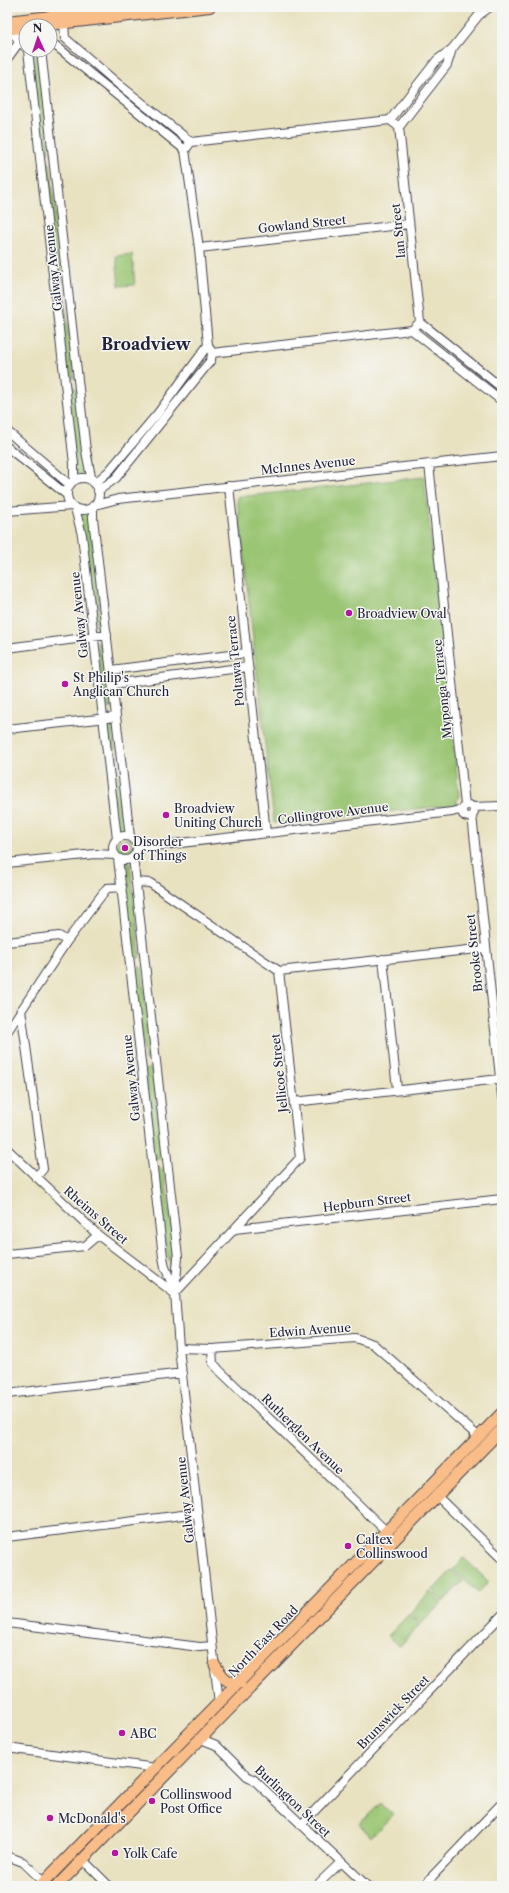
<svg xmlns="http://www.w3.org/2000/svg" width="509" height="1893" font-family="'Libre Caslon Text',serif">
<rect width="100%" height="100%" fill="#f6f6f2"/>
<filter id="ink" filterUnits="userSpaceOnUse"><feTurbulence type="fractalNoise" baseFrequency=".025" numOctaves="2"/><feDisplacementMap in="SourceGraphic" scale="8" xChannelSelector="R" yChannelSelector="G"/><feConvolveMatrix kernelMatrix="1 2 1 2 8 2 1 2 1" color-interpolation-filters="sRGB"/></filter>
<filter id="wash" filterUnits="userSpaceOnUse"><feTurbulence type="fractalNoise" baseFrequency=".012" numOctaves="4" result="noise"/><feDisplacementMap in="SourceGraphic" scale="16" xChannelSelector="R" yChannelSelector="G"/><feGaussianBlur stdDeviation="0.9" result="paint"/><feColorMatrix in="noise" values="0 0 0 0 0 0 0 0 0 0 0 0 0 0 0 0 0 1.4 0 .05"/><feComposite in="paint" operator="in"/></filter>
<g filter="url(#wash)">
<rect width="100%" height="100%" fill="#e9e2c1"/>
<!-- green -->
<path fill="#9ac572" stroke="#5e7456" d="M38,50L49,151L46,154L42,153L33,78L32,51Z
M47,162L50,164L63,281L60,283H57L45,163Z
M132,254L135,285L119,286L116,256Z
M61,297L65,298L74,377L71,379L68,378L59,298Z
M73,387L76,389L89,475L76,476L69,389Z
M424,477L459,795L456,805L274,823L237,497Z
M88,512L90,513L102,627L97,628L79,513Z
M97,643H104L112,707L106,708Z
M112,723L126,832L118,833L107,724Z
M116 848a9 9 0 1 1 18 0a9 9 0 1 1-18 0Z
M130,863L140,955L139,958H133L121,864Z
M140,967L142,968L152,1057L150,1059L145,1060L134,968Z
M150,1068L153,1071L163,1156L162,1159H155L145,1070Z
M158,1168L164,1169C166,1187 178,1256 171,1268L166,1249L156,1169Z
M464,1558L489,1582L478,1593L453,1569Z
M452,1570L463,1581L443,1602L432,1591Z
M430,1592L442,1603L421,1624L410,1613Z
M409,1614L420,1625L399,1647L388,1636Z
M381,1803L393,1815L371,1837L359,1824Z"/>
</g>
<g filter="url(#ink)">
<g fill="none" stroke-linecap="round" stroke-linejoin="round">
<!-- minor casing -->
<g stroke="#403f4f" stroke-width="10">
<path id="minor" d="M64,23L65,38L117,83L191,142
M9,29L26,48
M50,45L56,46L185,150
M452,49L447,65L399,127L420,322L502,388
M28,50L74,464V481
M41,50L86,451L92,482
M7,59L20,41
M390,120L437,60L452,49L479,15L490,7
M191,142L390,120L399,127
M199,248L409,224
M412,330L502,401
M212,353L412,330L420,322
M7,431L70,485
M7,447L67,495
M429,464L465,805
M67 494a16 16 0 1 1 32 0a16 16 0 1 1-32 0Z
M94,484L109,471L158,413L208,345
M229,486L266,833
M98,491L116,478L211,360L212,353L208,345L199,248L185,150L191,142
M95,505L118,499L502,456
M93,506V518L130,837
M75,508L82,535L117,839
M7,511L72,506
M7,648L107,635
M111,670L246,653
M113,684L248,667
M7,729L116,717
M462 811a6 6 0 1 1 12 0a6 6 0 1 1-12 0Z
M473,807L502,806
M472,815L502,1096
M113 848a12 12 0 1 1 24 0a12 12 0 1 1-24 0Z
M136,853L146,847L452,812L462,809
M133,857L178,1257L175,1293L179,1348L219,1704
M118,858L163,1257L165,1267L175,1292
M7,863L95,854L115,855
M136,882L150,883L279,971L300,1158L175,1293
M7,942L59,936L67,941
M383,959L397,1089
M279,971L486,948
M21,1010L43,1169L36,1177
M7,1032L67,941L107,888L122,887
M294,1102L500,1079
M7,1149L98,1235L174,1293
M235,1229L502,1199
M7,1254L85,1246L98,1235
M179,1348L212,1349L355,1338L373,1344L479,1437
M212,1349L213,1363L220,1371L387,1532
M7,1394L183,1373
M437,1496L502,1559
M7,1537L198,1513
M7,1623L200,1647L212,1646
M201,1739L216,1745L247,1776L253,1779L367,1886
M7,1748L156,1768
M301,1825L502,1615
M7,1856L23,1862L44,1882
M83,1860L109,1886
M316,1886L341,1862
M423,1886L502,1803"/>
</g>
<!-- major casing -->
<g stroke="#403f4f" stroke-width="12">
<path id="major" d="M7,21L130,7
M40,26L210,7
M7,30L26,27"/>
</g>
<!-- highway casing -->
<g stroke="#403f4f" stroke-width="13">
<path id="highway" d="M215,1665C222,1676 226,1684 240,1683
M40,1886L502,1413
M57,1886L502,1429"/>
</g>
<!-- minor -->
<use href="#minor" stroke="#fff" stroke-width="8"/>
<!-- major -->
<use href="#major" stroke="#f8bd88" stroke-width="10"/>
<!-- highway -->
<use href="#highway" stroke="#f8bd88" stroke-width="11"/>
</g>
</g>
<!-- markers -->
<g fill="#b5179e" stroke="#f6f6f2" stroke-width="1.5">
<circle cx="349" cy="613" r="4"/>
<circle cx="65" cy="684" r="4"/>
<circle cx="166" cy="815" r="4"/>
<circle cx="125" cy="848" r="4"/>
<circle cx="348" cy="1546" r="4"/>
<circle cx="122" cy="1733" r="4"/>
<circle cx="152" cy="1801" r="4"/>
<circle cx="50" cy="1818" r="4"/>
<circle cx="115" cy="1853" r="4"/>
</g>
<g text-anchor="middle" dominant-baseline="central" stroke-width="3" stroke-linejoin="round" paint-order="stroke">
<!-- street labels -->
<g font-size="12" fill="#22223b" stroke="#f6f6f2">
<text transform="translate(302 224) rotate(-6)">Gowland Street</text>
<text transform="translate(398 231) rotate(-96)">Ian Street</text>
<text transform="translate(53 268) rotate(-96)">Galway Avenue</text>
<text transform="translate(308 465) rotate(-6)">McInnes Avenue</text>
<text transform="translate(79 615) rotate(-96)">Galway Avenue</text>
<text transform="translate(235 661) rotate(-96)">Poltawa Terrace</text>
<text transform="translate(442 689) rotate(-96)">Myponga Terrace</text>
<text transform="translate(333 813) rotate(-7)">Collingrove Avenue</text>
<text transform="translate(474 953) rotate(-96)">Brooke Street</text>
<text transform="translate(279 1073) rotate(-96)">Jellicoe Street</text>
<text transform="translate(131 1078) rotate(-96)">Galway Avenue</text>
<text transform="translate(367 1202) rotate(-7)">Hepburn Street</text>
<text transform="translate(96 1215) rotate(41)">Rheims Street</text>
<text transform="translate(310 1330) rotate(-4)">Edwin Avenue</text>
<text transform="translate(303 1434) rotate(44)">Rutherglen Avenue</text>
<text transform="translate(185 1500) rotate(-96)">Galway Avenue</text>
<text transform="translate(263 1641) rotate(-46)">North East Road</text>
<text transform="translate(393 1712) rotate(-46)">Brunswick Street</text>
<text transform="translate(293 1801) rotate(43)">Burlington Street</text>
</g>
<!-- poi labels -->
<g font-size="12" fill="#22223b" stroke="#f6f6f2" text-anchor="start">
<text x="357" y="613">Broadview Oval</text>
<text x="73" y="677">St Philip's<tspan x="73" dy="14">Anglican Church</tspan></text>
<text x="174" y="808">Broadview<tspan x="174" dy="14">Uniting Church</tspan></text>
<text x="133" y="841">Disorder<tspan x="133" dy="14">of Things</tspan></text>
<text x="356" y="1539">Caltex<tspan x="356" dy="14">Collinswood</tspan></text>
<text x="130" y="1733">ABC</text>
<text x="160" y="1794">Collinswood<tspan x="160" dy="14">Post Office</tspan></text>
<text x="58" y="1818">McDonald's</text>
<text x="123" y="1853">Yolk Cafe</text>
</g>
<!-- district labels -->
<g font-size="16" font-weight="bold" fill="#22223b" stroke="#f6f6f2">
<text x="146" y="344">Broadview</text>
</g>
</g>
<!-- margin -->
<rect width="509" height="1893" fill="none" stroke="#f6f6f2" stroke-width="24"/>
<!-- north arrow -->
<g transform="translate(38 38) rotate(357)"><circle r="19" fill="#f6f6f2" stroke="#a1a1a9"/>
<path d="M0-3L7 15L0 10L-7 15Z" fill="#b5179e"/>
<text y="-6" font-size="11" font-weight="bold" text-anchor="middle" fill="#22223b">N</text>
</g>
</svg>
